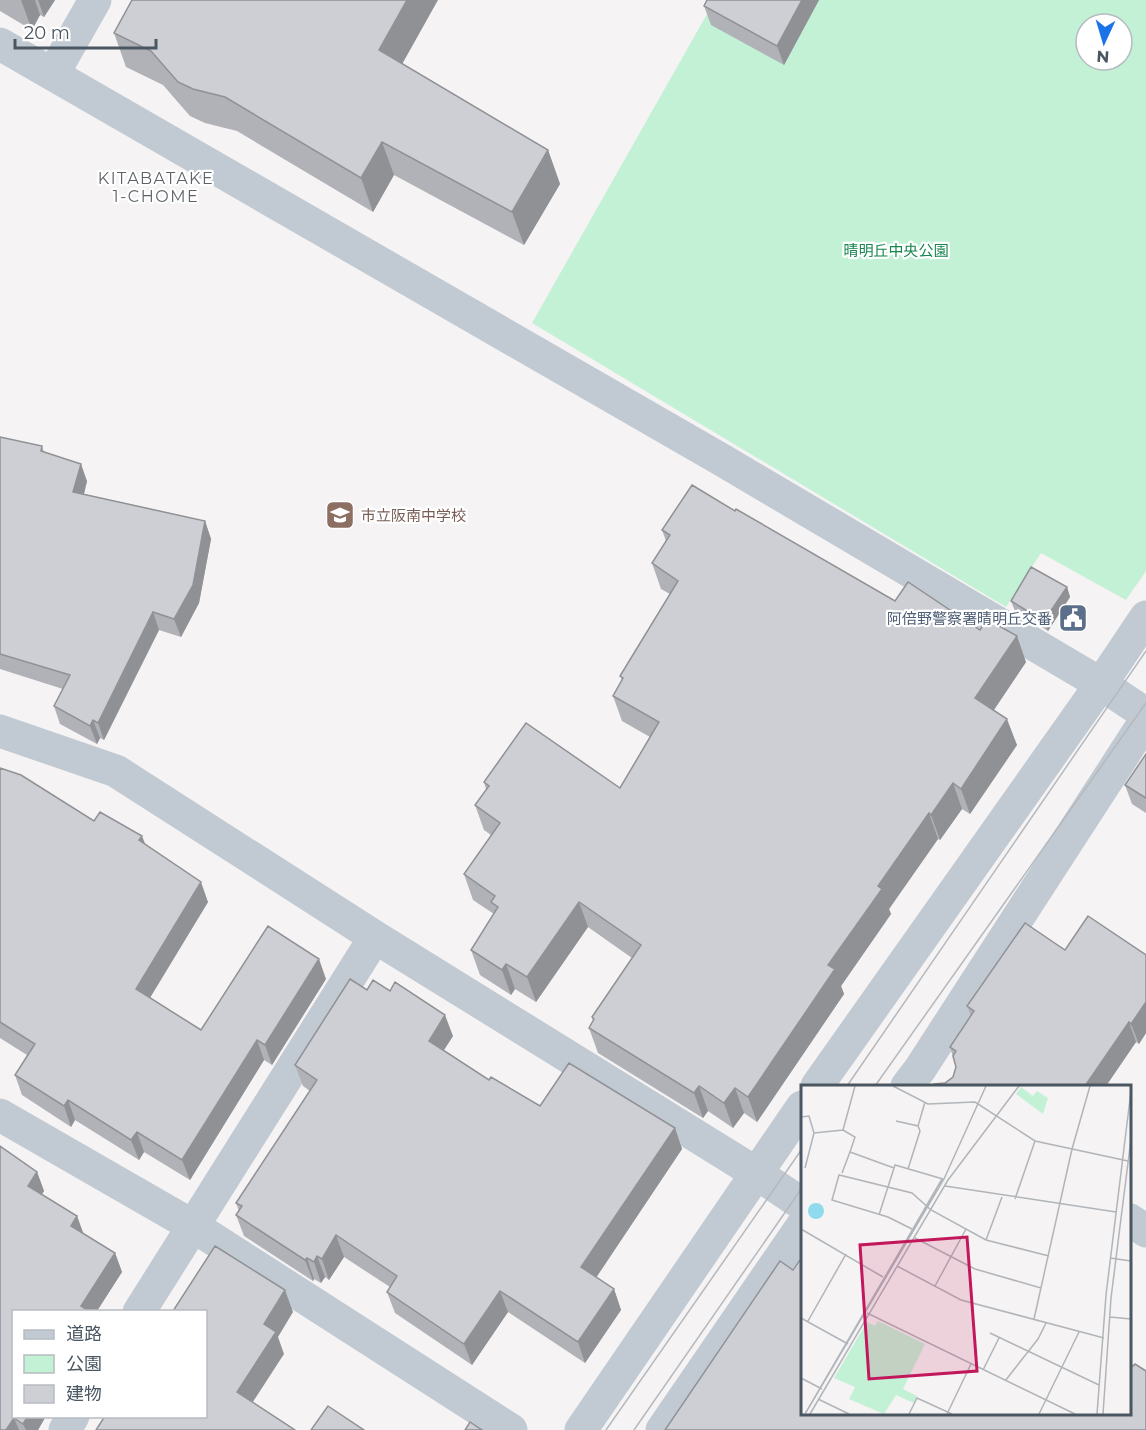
<svg xmlns="http://www.w3.org/2000/svg" width="1146" height="1430" font-family="Montserrat,'Noto Sans JP',sans-serif">
<rect width="100%" height="100%" fill="#f5f3f3"/>
<!-- green -->
<path fill="#c3f1d5" fill-rule="evenodd" d="M715,0H1146V571L1126,600L1041,553L1006,607L532,323ZM1086,24H1122V60H1086Z"/>
<g fill="none" stroke-linecap="round" stroke-linejoin="round">
<!-- minor -->
<path stroke="#c1cad2" stroke-width="33" d="M0,44L722,460L1101,684L1146,714
M53,74L95,0
M0,731L116,771L375,937L756,1173L802,1204
M817,1086L1101,684L1146,617
M907,1086L920,1069L1146,720
M0,1115L193,1226L511,1430
M1130,1220L1146,1231
M139,1312L375,937
M65,1430L73,1416
M581,1430L802,1107
M662,1430L802,1226"/>
<!-- tram -->
<path stroke="#b5b8bd" stroke-width="1.5" d="M847,1086L1146,651
M875,1086L1146,703
M606,1430L802,1149
M634,1430L802,1188"/>
</g>
<!-- wall -->
<path fill="#b0b2b7" d="M0,0H55L44,17L40,15L32,30L0,11Z
M707,0H819L784,65L711,25L704,6Z
M114,33L402,64L548,150L560,184L524,245L394,175L373,212L237,131L205,123L190,116L163,85L126,67Z
M0,437L42,446L44,452L87,481L84,494L205,521L211,539L199,603L181,637L159,630L104,740L100,738L97,744L60,724L54,706L63,689L0,669Z
M735,511L895,601L1026,662L994,710L1017,745L970,814L962,809L940,840L938,839L889,909L891,914L841,986L844,994L757,1122L744,1113L733,1128L708,1111L703,1118L598,1053L589,1028L593,1021L592,1017L632,958L588,927L536,1002L515,989L511,995L480,975L471,950L494,914L473,900L464,874L491,835L484,830L475,805L486,789L484,782L620,788L650,737L622,721L613,696L622,680L620,676L670,594L661,589L652,563L666,541L662,530Z
M1067,587L1070,597L1048,631L1015,611L1011,601Z
M1146,755V813L1132,804L1125,785Z
M0,768L94,821L146,845L208,902L150,998L201,1030L326,979L272,1065L264,1060L190,1180L144,1152L139,1160L75,1120L71,1127L22,1095L15,1075L27,1055L0,1038Z
M1065,950L1146,955V1033L1139,1044L1136,1042L1106,1086H932L945,1083L953,1077L956,1067L950,1047L971,1016L967,1006Z
M367,990L453,1036L444,1050L489,1080L540,1106L675,1128L682,1149L596,1278L614,1289L621,1310L585,1363L508,1312L472,1365L395,1313L387,1292L390,1287L344,1257L329,1280L325,1277L321,1283L314,1279L313,1281L244,1236L236,1215L239,1211L236,1203L310,1091L303,1086L295,1065Z
M0,1146L37,1172L44,1191L41,1195L77,1216L83,1234L115,1253L122,1272L97,1311H14V1416H46L38,1430H0Z"/>
<!-- shaded-wall -->
<path fill="#909195" d="M21,0H35L40,15L32,30Z
M38,0H55L44,17Z
M407,0H438L391,84L379,50Z
M802,0H819L784,65L777,46Z
M382,142L394,175L373,212L361,178Z
M548,150L560,184L524,245L512,212Z
M81,464L87,481L80,510L73,492Z
M205,521L211,539L199,603L181,637L174,619Z
M1067,587L1070,597L1048,631L1044,621Z
M153,612L159,630L104,740L98,723Z
M1017,636L1026,662L985,723L975,698Z
M1007,719L1017,745L970,814L961,789Z
M93,720L100,738L97,744L90,726Z
M953,783L962,809L940,840L931,815Z
M929,813L938,839L889,909L891,914L841,986L844,994L757,1122L748,1097L828,965L878,886Z
M142,836L150,856L139,840Z
M201,882L208,902L143,1009L136,989Z
M579,902L588,927L536,1002L527,977Z
M319,959L326,979L272,1065L265,1045Z
M506,964L515,989L511,995L502,970Z
M1146,1002V1033L1139,1044L1131,1024Z
M445,1015L453,1036L436,1062L429,1041Z
M1129,1022L1136,1042L1106,1086H1085Z
M257,1040L264,1060L190,1180L182,1160Z
M699,1086L708,1111L703,1118L694,1093Z
M735,1088L744,1113L733,1128L724,1103Z
M68,1100L75,1120L71,1127L64,1106Z
M675,1128L682,1149L589,1288L581,1267Z
M137,1132L144,1152L139,1160L131,1140Z
M37,1172L44,1191L35,1205L28,1186Z
M77,1216L84,1235L71,1226Z
M336,1235L344,1257L329,1280L322,1259Z
M115,1253L122,1272L97,1311H83L81,1306Z
M317,1256L325,1277L321,1283L314,1262Z
M307,1258L314,1279L313,1281L305,1260Z
M614,1289L621,1310L585,1363L578,1342Z
M285,1290L293,1312L278,1337L284,1354L245,1414L237,1392L264,1324Z
M500,1291L508,1312L472,1365L464,1344Z
M28,1416H46L38,1430H26L23,1424Z
M14,1418L19,1430H6Z"/>
<!-- building -->
<path fill="#cdcfd5" stroke="#909195" stroke-width="1.5" d="M132,0H407L379,50L548,150L512,212L382,142L361,178L225,97L193,89L178,82L151,51L114,33Z
M707,0H802L777,46L704,6Z
M0,437L42,446L41,451L81,464L73,492L205,521L193,585L174,619L153,612L98,723L93,720L90,726L54,706L70,675L0,654Z
M692,485L735,511L736,509L895,601L908,582L980,630L987,619L1017,636L975,698L1007,719L961,789L953,783L931,815L929,813L878,886L882,889L828,965L835,969L748,1097L735,1088L724,1103L699,1086L694,1093L589,1028L594,1019L592,1017L641,945L579,902L527,977L506,964L502,970L471,950L498,907L491,902L495,896L464,874L500,823L475,805L489,786L484,782L526,723L620,788L659,722L613,696L623,678L620,676L678,581L652,563L670,535L662,530Z
M1031,567L1067,587L1044,621L1011,601Z
M1146,754V798L1125,785Z
M0,768L21,775L94,821L100,812L142,836L139,840L201,882L136,989L201,1030L268,926L319,959L265,1045L257,1040L182,1160L137,1132L131,1140L68,1100L64,1106L15,1075L35,1044L0,1022Z
M1088,916L1146,955V1002L1131,1024L1129,1022L1085,1086H932L934,1084L945,1083L953,1077L956,1067L953,1056L956,1051L950,1047L974,1011L967,1006L1025,923L1065,950Z
M350,979L367,990L373,980L390,991L395,982L445,1015L429,1041L489,1080L491,1077L540,1106L569,1063L675,1128L581,1267L614,1289L578,1342L500,1291L464,1344L387,1292L397,1276L336,1235L322,1259L317,1256L314,1262L307,1258L305,1260L236,1215L242,1206L236,1203L317,1080L295,1065Z
M0,1146L37,1172L28,1186L77,1216L71,1226L115,1253L81,1306L89,1311H14V1416H28L23,1424L14,1418L6,1430H0Z
M215,1246L285,1290L264,1324L276,1332L237,1392L295,1430H96L105,1416H206V1311H173Z
M802,1257V1413H1130V1364L1133,1366L1135,1364L1146,1371V1430H665L780,1261L793,1270Z
M328,1406L364,1430H311Z
M470,1422L482,1430H465Z"/>
<!-- icons -->
<defs>
<g id="school-square" transform="scale(1.5)"><rect x="-9" y="-9" width="18" height="18" rx="4" fill="#8d6e63" stroke="#fff"/><path d="M0-5L7-2L0 1L-7-2ZM-4 1L0 2.5L4 1V4Q0 6-4 4Z" fill="#fff"/></g>
<g id="civic-square" transform="scale(1.5)"><rect x="-9" y="-9" width="18" height="18" rx="4" fill="#5c6f8a" stroke="#fff"/><path d="M-.6-6.5H3V-4.5H.6V-3L4-1V1h2V6H-6V1h2V-1L-.6-3ZM-1.2 2.5V6h2.4V2.5Z" fill="#fff"/></g>
</defs>
<g fill-rule="evenodd">
<use href="#school-square" x="340" y="515"/>
<use href="#civic-square" x="1073" y="618"/>
</g>
<g text-anchor="middle" dominant-baseline="central" stroke-width="4.5" stroke-linejoin="round" paint-order="stroke">
<!-- park labels -->
<g font-size="15" fill="#17864f" stroke="#fff">
<text x="896" y="250">晴明丘中央公園</text>
</g>
<!-- education labels -->
<g font-size="15" fill="#785e54" stroke="#fff" text-anchor="start">
<text x="361" y="515">市立阪南中学校</text>
</g>
<!-- service labels -->
<g font-size="15" fill="#4e5e75" stroke="#fff" text-anchor="end">
<text x="1052" y="618">阿倍野警察署晴明丘交番</text>
</g>
<!-- neighbourhood labels -->
<g font-size="16" letter-spacing="1.5" fill="#5f6368" stroke="#fff">
<text x="156" y="178">KITABATAKE<tspan x="156" dy="18">1-CHOME</tspan></text>
</g>
</g>
<!-- overview -->
<g transform="translate(801 1085)">
<rect width="330" height="330" fill="#f5f3f3"/>
<path d="M220,2L232,11L236,6L247,13L242,29L215,9ZM77,236L124,259L102,304L116,311L113,318L95,310L83,329L48,314L54,302L33,293L66,237L74,241Z" fill="#c3f1d5"/>
<path d="M7 126a8 8 0 1 1 16 0a8 8 0 1 1-16 0Z" fill="#90daee"/>
<path fill="none" stroke="#b1b4b9" stroke-width="1.5" d="M92,1L127,19L174,17L234,56L327,76M0,32L8,31L13,48L42,45L54,1M95,36L117,41L119,46L107,84M117,41L124,17M42,45L54,52L49,67L93,83M4,83L13,48M41,88L49,67M144,101L315,127M214,114L234,56M78,130L94,80L142,94M0,144L82,192M111,144L87,132L31,115L38,90L111,108L130,125L185,155L248,171M114,153L174,184L240,203M185,155L201,112M309,173L330,176M96,181L160,215L303,253M134,201L165,144M66,228L274,329M309,232L330,234M0,233L47,259M233,234L271,64L289,1M7,236L45,169M189,248L298,300M182,285L198,253M0,293L21,304M204,296L237,254L245,238M17,314L48,329M4,329L141,94M4,329L143,94L185,1M9,329L147,95L218,1M108,329L116,313L151,329M146,329L170,279M238,329L278,247M296,329L305,210L330,6M302,329L310,213L330,54"/>
<path fill="#c2185b" fill-opacity="0.15" stroke="#c2185b" stroke-width="3" d="M166,152L176,286L68,294L59,160Z"/>
<rect width="330" height="330" fill="none" stroke="#4a5661" stroke-width="3"/>
</g>
<!-- legend -->
<rect x="12" y="1310" width="195" height="108" fill="#ffffff" stroke="#b7bbc0" stroke-width="1.5"/>
<rect x="24" y="1330" width="30" height="9" fill="#c1cad2" stroke="#b7bbc0" stroke-width="1.5"/>
<text x="66" y="1340" font-size="18" fill="#4a5661">道路</text>
<rect x="24" y="1355" width="30" height="18" fill="#c3f1d5" stroke="#b7bbc0" stroke-width="1.5"/>
<text x="66" y="1370" font-size="18" fill="#4a5661">公園</text>
<rect x="24" y="1385" width="30" height="18" fill="#cdcfd5" stroke="#b7bbc0" stroke-width="1.5"/>
<text x="66" y="1400" font-size="18" fill="#4a5661">建物</text>
<!-- north arrow -->
<g transform="translate(1104 42) rotate(184)"><circle r="28" fill="#ffffff" stroke="#b7bbc0" stroke-width="1.5"/>
<path d="M0-4.5L10 22L0 15L-10 22Z" fill="#1a73e8"/>
<text y="-9" font-size="16" font-weight="bold" text-anchor="middle" fill="#4a5661">N</text>
</g>
<!-- scale -->
<path d="M15 39v9h141v-9" fill="none" stroke="#4a5661" stroke-width="3"/>
<text x="24" y="39" font-size="18" fill="#4a5661" stroke="#ffffff" stroke-width="4.5" paint-order="stroke">20 m</text>
</svg>
